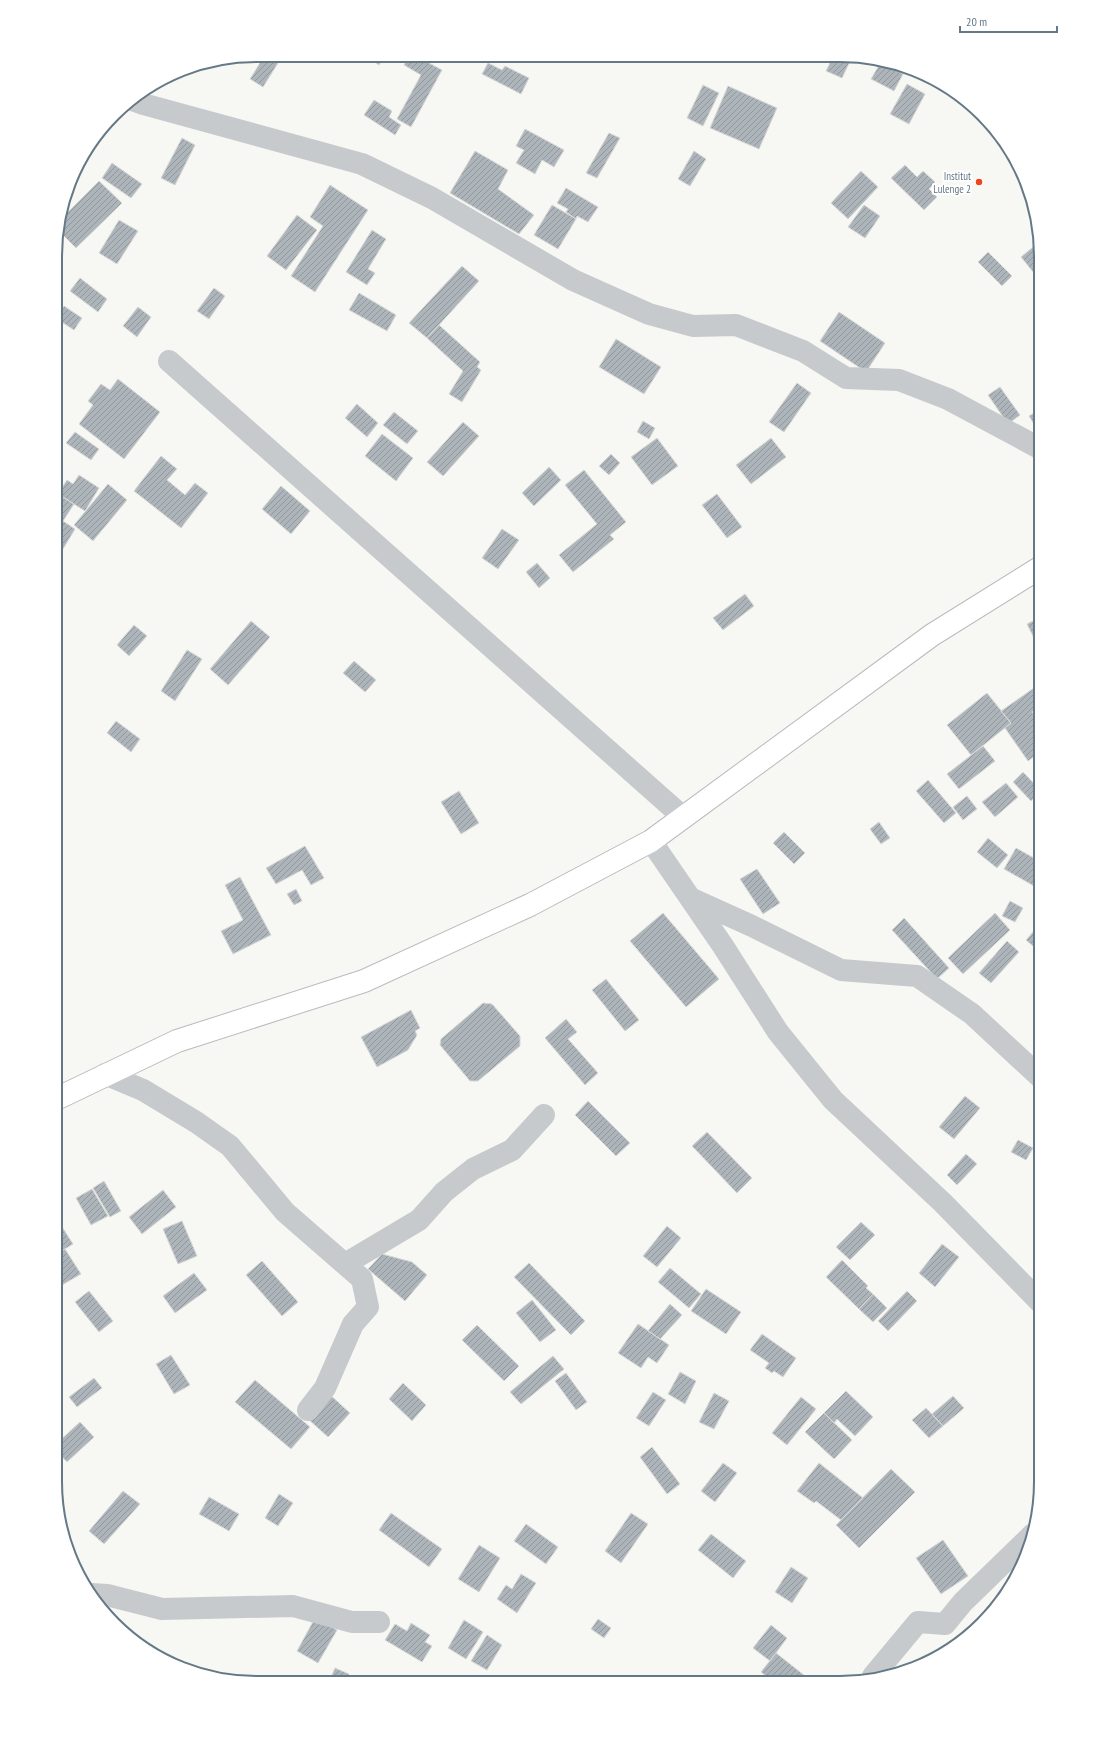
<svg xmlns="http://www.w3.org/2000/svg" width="1096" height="1738" font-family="'PT Sans Narrow',sans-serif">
<defs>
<pattern id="building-hatch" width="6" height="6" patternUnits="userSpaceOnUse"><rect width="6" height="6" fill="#adb5bb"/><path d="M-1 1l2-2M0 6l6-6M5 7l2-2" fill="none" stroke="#90989e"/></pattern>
</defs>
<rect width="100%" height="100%" fill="#f7f7f3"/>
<!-- building -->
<path fill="url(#building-hatch)" stroke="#d8d8d6" d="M265,55H283L263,87L250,79Z
M314,55H334L329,63Z
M364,55H385L379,65Z
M409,55H414L442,70L411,127L397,119L421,75L404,65Z
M833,57H852L842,78L826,71Z
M881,62L903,74L894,91L871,79Z
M488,63L502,70L505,66L529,78L521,94L482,74Z
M907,84L925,94L909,124L890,114Z
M703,85L719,93L703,126L687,118Z
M728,86L777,108L759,149L710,128Z
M374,100L392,111L389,117L401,125L395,135L364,115Z
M525,129L564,150L554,167L542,160L535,174L516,163L524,150L516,146Z
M609,133L620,138L597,178L586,173Z
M182,138L195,145L175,185L161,178Z
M475,151L508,170L498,189L534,215L519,234L450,193Z
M694,151L706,159L690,186L678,179Z
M112,163L142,184L131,198L102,178Z
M905,165L917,177L923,171L935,182L929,189L937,197L924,210L891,178Z
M861,171L878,187L848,219L831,203Z
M99,181L122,203L76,248L57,229L60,220Z
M330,185L368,210L315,292L291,276L323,226L310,217Z
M566,188L598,207L588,222L577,216L576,219L566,212L568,209L557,203Z
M552,205L576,219L558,249L534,235Z
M864,205L880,216L865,238L848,227Z
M297,215L317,230L286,270L267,256Z
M119,220L138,231L117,264L99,253Z
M372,230L386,239L368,269L375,273L367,285L346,272Z
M1038,243L1041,256V268L1034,273L1021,257Z
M988,252L1012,276L1002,286L978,262Z
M462,266L479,281L427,338L409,323Z
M80,278L107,299L98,312L70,291Z
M214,288L225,296L209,319L197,311Z
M359,293L396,315L387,331L349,310Z
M64,306L82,318L74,330L57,319Z
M138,307L151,317L137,337L123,326Z
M839,312L885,343L866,372L820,341Z
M439,325L480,362L477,367L481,370L462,402L449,394L463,371L427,338Z
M616,339L661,367L644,394L599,367Z
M118,379L160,412L124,459L79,424L93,405L88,401L101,384L110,390Z
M797,383L811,393L784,432L769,422Z
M1000,387L1020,415L1008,424L988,395Z
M357,404L378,423L367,437L345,418Z
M1041,409V430L1039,432L1029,416Z
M394,412L418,431L407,444L383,425Z
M643,421L655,428L649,439L637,432Z
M463,422L479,436L443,476L427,462Z
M75,432L99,449L91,460L66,443Z
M382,434L413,458L396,481L365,456Z
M657,438L678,466L652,485L631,457Z
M771,438L786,457L751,484L736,465Z
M611,454L620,463L609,475L599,466Z
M161,456L177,469L167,480L185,495L195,483L208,493L181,528L134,491Z
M549,467L561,480L534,506L522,493Z
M584,470L626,522L610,535L614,539L573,572L559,555L597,524L565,485Z
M79,475L99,488L85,511L58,494L67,480L73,484Z
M108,484L127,500L93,541L74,525Z
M281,486L310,511L291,534L262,509Z
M56,493L74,504L63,521L75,529L63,549L56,545Z
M717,494L742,527L727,538L702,505Z
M502,529L519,540L498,569L482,558Z
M537,563L550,578L539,588L526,572Z
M745,594L754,606L723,630L713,618Z
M1041,617V652L1027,624Z
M251,621L270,637L228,685L210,669Z
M134,625L147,636L129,656L117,645Z
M187,650L202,659L175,701L161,691Z
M354,661L376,680L365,692L343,673Z
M1034,688L1041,698V706L1032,712L1041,725V752L1028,761L1005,728L1011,723L1001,711Z
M987,693L1011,723L971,755L947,725Z
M1041,712V725L1034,716Z
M116,721L140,739L131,752L107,733Z
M983,746L995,761L959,789L947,774Z
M1023,772L1041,791L1031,801L1013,782Z
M928,780L956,813L944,823L916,791Z
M1006,783L1018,797L995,817L982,802Z
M459,791L479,823L461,834L441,802Z
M967,796L977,809L963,820L953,807Z
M879,822L890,838L881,844L870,829Z
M784,832L805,853L794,864L773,843Z
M988,838L1008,855L997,868L977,852Z
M305,846L324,878L311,885L302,870L276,884L266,868Z
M1016,848L1041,862V875L1034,886L1004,869Z
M757,869L780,903L763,914L740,879Z
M240,877L271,935L233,954L221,931L243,920L225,885Z
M296,889L302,901L294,905L287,894Z
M1010,901L1023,908L1015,922L1002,916Z
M663,913L719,979L686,1007L630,941Z
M995,913L1010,930L963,974L948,958Z
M904,918L949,968L937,979L892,930Z
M1041,923V953L1026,940Z
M1007,941L1019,952L991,983L979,973Z
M606,979L639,1020L625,1031L592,990Z
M483,1003L492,1004L520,1036V1046L478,1081H470L440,1045L441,1039Z
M411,1010L420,1028L415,1031L417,1035L408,1050L377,1067L361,1037Z
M566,1019L577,1032L568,1039L598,1073L585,1085L545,1038Z
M965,1096L980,1108L954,1139L939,1127Z
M588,1101L630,1143L616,1156L575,1115Z
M707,1132L752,1178L737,1193L692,1146Z
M1018,1140L1033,1148L1026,1160L1011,1152Z
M966,1154L977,1164L957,1185L947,1175Z
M104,1181L121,1211L110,1217L93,1188Z
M92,1189L108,1216L91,1225L76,1198Z
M163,1190L176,1207L142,1234L129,1217Z
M55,1216L73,1244L55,1255Z
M182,1221L197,1256L178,1264L163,1229Z
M861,1222L875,1235L850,1260L836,1247Z
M667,1226L681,1238L657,1267L643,1256Z
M942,1244L959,1257L935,1287L919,1273Z
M65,1249L81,1274L55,1289V1255Z
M382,1254L412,1262L427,1275L405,1301L368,1269Z
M842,1260L868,1286L866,1288L873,1294L859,1309L826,1277Z
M262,1261L298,1302L282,1316L246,1275Z
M529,1263L585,1321L571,1335L514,1277Z
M670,1268L701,1294L689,1308L658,1282Z
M194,1273L207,1290L175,1313L163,1296Z
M706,1289L741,1312L726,1334L691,1311Z
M89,1291L113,1321L99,1332L75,1302Z
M907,1291L917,1301L888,1331L878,1321Z
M873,1294L887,1308L873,1322L859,1309Z
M532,1300L556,1330L540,1342L516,1313Z
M670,1304L682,1315L660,1339L648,1331Z
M638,1324L669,1345L657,1363L648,1357L641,1368L618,1353Z
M477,1325L519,1366L504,1381L462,1340Z
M762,1334L796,1358L783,1377L774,1371L772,1373L765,1368L769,1363L750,1350Z
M171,1355L190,1385L174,1394L156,1364Z
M553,1356L564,1369L521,1404L510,1392Z
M680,1372L696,1381L685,1404L668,1394Z
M566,1373L587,1402L576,1410L555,1381Z
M94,1378L102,1388L77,1407L69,1397Z
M255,1380L310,1427L291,1449L235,1402Z
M403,1383L426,1405L412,1421L389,1399Z
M846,1391L873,1417L855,1436L837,1419L834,1423L824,1413Z
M653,1392L666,1400L649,1426L636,1418Z
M328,1393L350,1413L328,1437L307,1418Z
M714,1393L729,1401L714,1429L699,1422Z
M953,1396L964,1408L943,1426L932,1414Z
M801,1397L816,1409L787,1445L772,1433Z
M926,1408L943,1426L929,1438L912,1420Z
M824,1413L852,1440L834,1459L805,1432Z
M80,1422L94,1437L67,1462L55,1449V1445Z
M652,1447L680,1484L667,1494L640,1457Z
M723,1463L737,1473L715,1502L701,1491Z
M819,1463L863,1498L841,1520L816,1501L814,1503L797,1491Z
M891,1469L915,1492L859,1548L836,1525Z
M123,1491L140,1504L104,1544L89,1531Z
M279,1494L293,1503L278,1526L265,1518Z
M209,1497L239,1514L229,1531L199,1514Z
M391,1513L442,1549L429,1567L379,1530Z
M631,1513L648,1524L621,1563L605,1551Z
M526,1524L558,1547L546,1564L514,1541Z
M711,1534L746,1561L733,1578L698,1550Z
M943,1540L968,1576L941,1594L916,1558Z
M479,1545L500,1558L479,1592L458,1579Z
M791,1567L808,1578L792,1603L775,1592Z
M521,1574L536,1583L517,1613L497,1599L506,1585L512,1589Z
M315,1618L337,1630L318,1663L297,1651Z
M598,1619L611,1628L604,1638L591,1629Z
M464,1620L483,1632L466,1659L448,1648Z
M411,1623L430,1635L425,1642L432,1646L422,1662L385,1640L395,1624L407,1631Z
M771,1625L787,1638L770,1661L753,1648Z
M487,1635L502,1645L487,1670L471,1661Z
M776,1653L814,1683H775L761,1672Z
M335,1668L349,1674L346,1682H329Z"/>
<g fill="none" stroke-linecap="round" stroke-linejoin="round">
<!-- highway casing -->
<g stroke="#b8bcbf" stroke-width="24">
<path id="highway" d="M56,1099L177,1041L364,981L530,905L651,841L932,635L1041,567"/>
</g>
<!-- minor -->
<path stroke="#c6cacd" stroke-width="22" d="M132,100L143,104L362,164L432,198L573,280L649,314L693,326L736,325L803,351L846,378L899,380L948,399L1041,449
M169,361L683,817
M651,841L723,946L778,1032L833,1100L943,1203L1041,1303
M690,898L752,926L841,970L917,976L972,1014L1041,1078
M105,1074L143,1090L196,1122L230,1146L285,1212L362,1279L368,1307L353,1324L325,1388L308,1410
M345,1264L419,1220L444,1192L473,1169L512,1150L544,1115
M91,1594L107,1595L162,1609L293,1606L352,1622H379
M873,1676L918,1622L945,1624L963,1602L1033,1534"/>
<!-- highway -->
<use href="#highway" stroke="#fff" stroke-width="22"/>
</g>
<!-- markers -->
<circle fill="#ee461d" stroke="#fff" stroke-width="1.5" cx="979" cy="182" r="4"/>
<g text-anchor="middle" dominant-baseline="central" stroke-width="4" stroke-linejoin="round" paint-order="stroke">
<!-- poi labels -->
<g font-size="11" fill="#647886" stroke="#fff" text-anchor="end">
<text x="971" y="176">Institut<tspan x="971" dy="13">Lulenge 2</tspan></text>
</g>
</g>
<!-- crop -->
<path d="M0 0H1096V1738H0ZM256 62H840A194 194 0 0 1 1034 256V1482A194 194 0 0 1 840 1676H256A194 194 0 0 1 62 1482V256A194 194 0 0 1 256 62Z" fill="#fff" fill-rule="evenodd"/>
<path fill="none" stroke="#647886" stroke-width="2" d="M256 62H840A194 194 0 0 1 1034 256V1482A194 194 0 0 1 840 1676H256A194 194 0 0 1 62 1482V256A194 194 0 0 1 256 62Z"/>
<!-- scale -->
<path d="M960 26v6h97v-6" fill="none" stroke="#647886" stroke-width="2"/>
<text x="966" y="26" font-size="12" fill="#647886" stroke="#ffffff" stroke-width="3" paint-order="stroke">20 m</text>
</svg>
